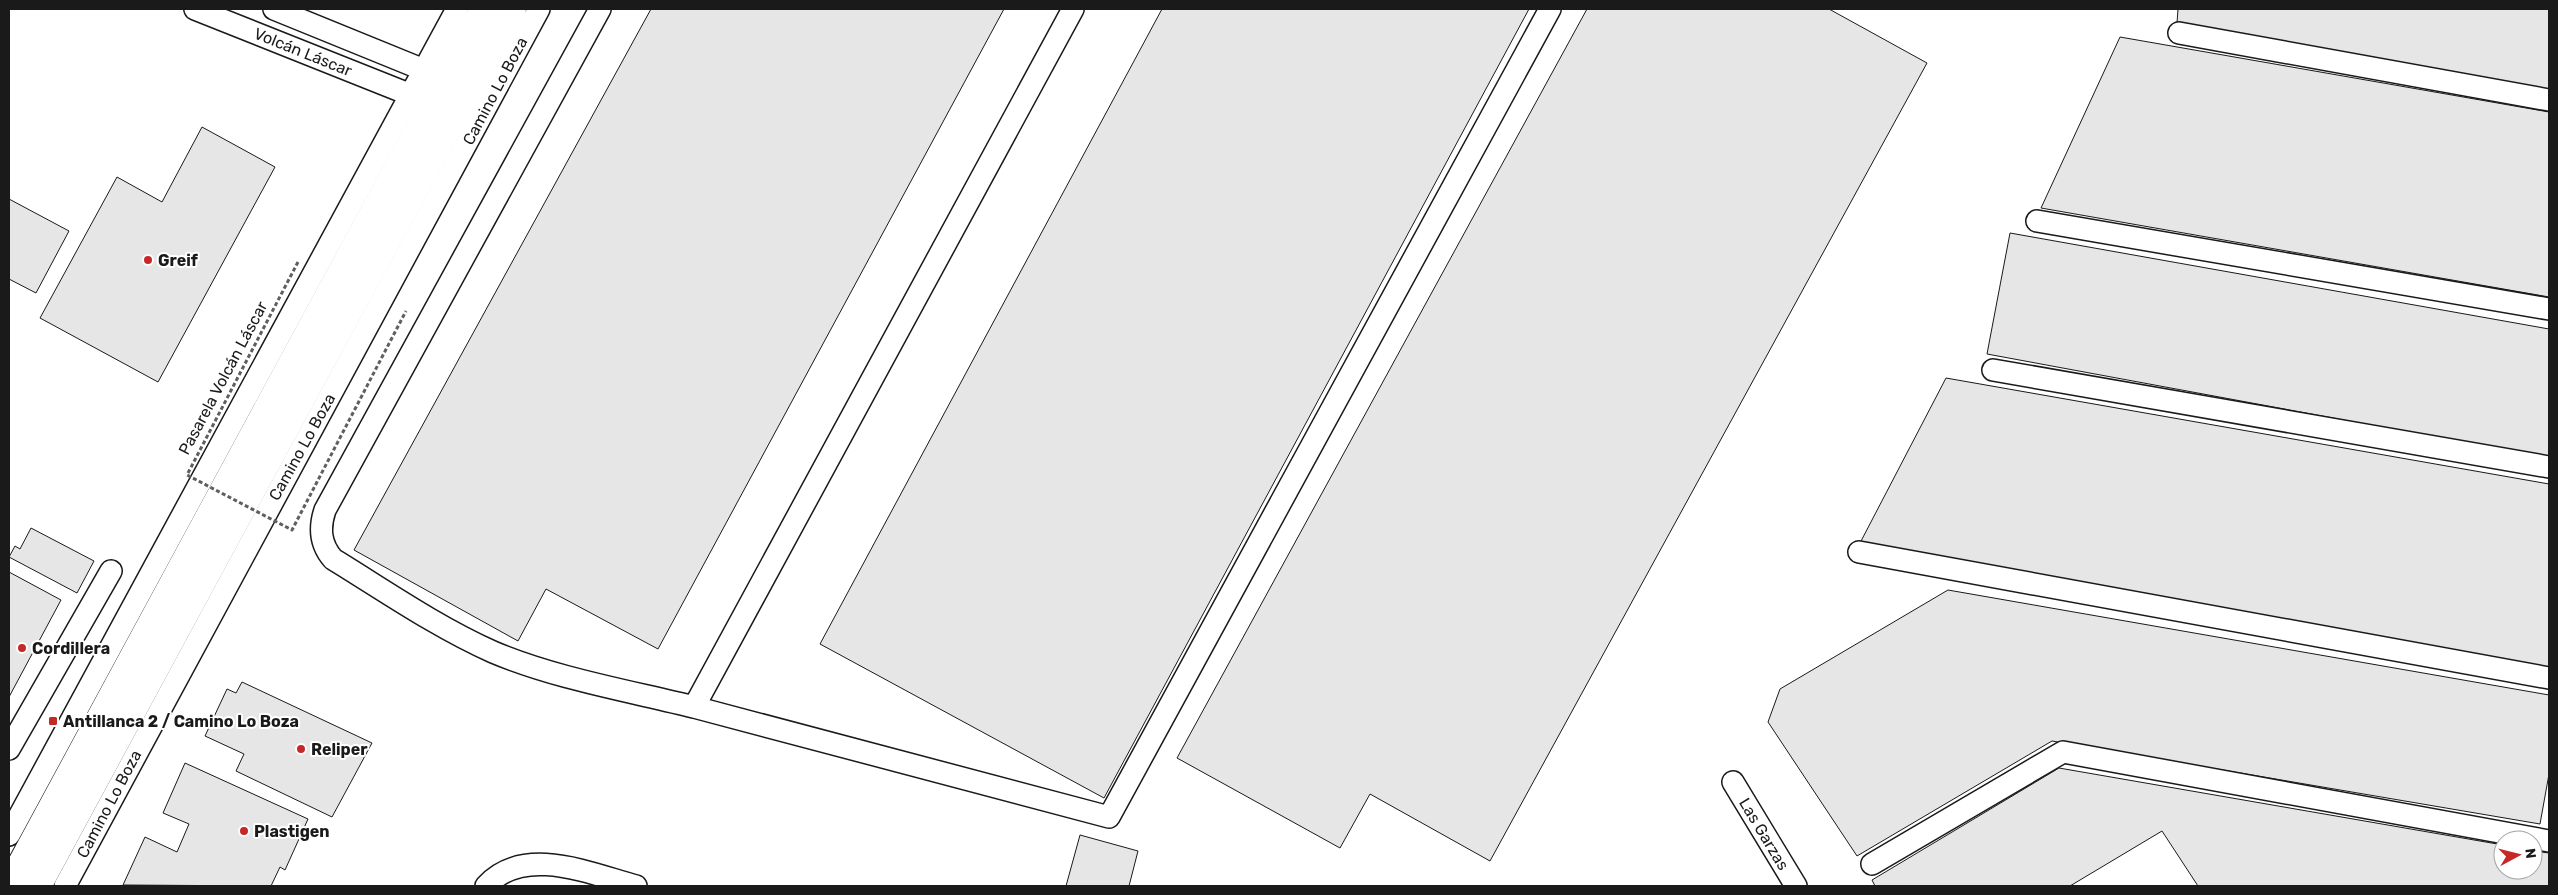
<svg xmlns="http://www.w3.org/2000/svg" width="2558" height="895" font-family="Rubik,sans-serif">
<rect width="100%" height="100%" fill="#fff"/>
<!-- building -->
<path fill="#e6e6e6" stroke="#1a1a1a" d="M651,9H1004L658,649L546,589L518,641L354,550Z
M1162,9H1529L1104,798L820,644Z
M1587,9H1829L1927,63L1490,861L1370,794L1340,848L1177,758Z
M2178,9H2549V92L2177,23Z
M2120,37L2549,112V297L2041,208Z
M202,127L275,167L158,382L40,318L117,177L162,202Z
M9,199L69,231L36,293L9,279Z
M2010,233L2549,329V458L1987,354Z
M1946,378L2549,484V668L1860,543Z
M31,528L94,561L77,593L9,557L15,546L20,549Z
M9,572L61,600L9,697Z
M1948,590L2549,695V774L2540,824L2052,741L1857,856L1768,722L1780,689Z
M242,682L372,743L332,817L236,771L244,754L205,736L227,689L236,693Z
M185,763L308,819L285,870L280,867L271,886L123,885L145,837L177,852L189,824L163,813Z
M2059,768L2503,845V870H2533V851L2549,853V886H2198L2162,831L2070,886H1875L1872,880Z
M1080,835L1138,851L1129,886H1066Z"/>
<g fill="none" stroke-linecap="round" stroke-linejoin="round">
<!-- minor casing -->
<g stroke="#1a1a1a" stroke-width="24">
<path id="minor" d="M195,9L411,95
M274,9L424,70
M600,9L325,510C319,528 320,544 333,559C385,591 437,627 493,652C554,678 629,691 694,707L1073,9
M2179,33L2549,100
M2037,221L2549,309
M1993,370L2549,467
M1859,552L2549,678
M694,707L1109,817L1550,9
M9,749L111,571
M1733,782L1796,886
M9,835L457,9
M1872,864L2063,752L2549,841
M65,886L539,9
M486,886C524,844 591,874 636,886"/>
</g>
<!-- highway casing -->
<g stroke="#1a1a1a" stroke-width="30">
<path id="highway" d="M10,886L484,9
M37,886L512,9"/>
</g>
<!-- minor -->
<use href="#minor" stroke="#fff" stroke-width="21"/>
<!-- highway -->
<use href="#highway" stroke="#fff" stroke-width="28"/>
<!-- path-bridge -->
<path stroke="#5f5f5f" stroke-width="3" stroke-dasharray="4 2.5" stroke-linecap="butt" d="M298,262L187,475L292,530L406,311"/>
</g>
<!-- markers -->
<g fill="#c62828" stroke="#fff" stroke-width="2">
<circle cx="148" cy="260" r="5"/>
<circle cx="22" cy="648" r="5"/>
<rect x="48" y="716" width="10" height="10" rx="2.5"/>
<circle cx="301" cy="749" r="5"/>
<circle cx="244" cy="831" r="5"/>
</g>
<g text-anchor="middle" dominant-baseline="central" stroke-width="4" stroke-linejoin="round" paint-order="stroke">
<!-- street labels -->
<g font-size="16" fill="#1a1a1a" stroke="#fff">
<text transform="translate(303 52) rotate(22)">Volcán Láscar</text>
<text transform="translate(495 91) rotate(-62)">Camino Lo Boza</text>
<text transform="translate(223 378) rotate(-62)">Pasarela Volcán Láscar</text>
<text transform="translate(302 447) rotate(-61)">Camino Lo Boza</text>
<text transform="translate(109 804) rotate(-62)">Camino Lo Boza</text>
<text transform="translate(1764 834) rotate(59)">Las Garzas</text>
</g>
<!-- poi labels -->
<g font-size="16" font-weight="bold" fill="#1a1a1a" stroke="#fff" text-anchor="start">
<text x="158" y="260">Greif</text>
<text x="32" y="648">Cordillera</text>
<text x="63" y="721">Antillanca 2 / Camino Lo Boza</text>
<text x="311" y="749">Reliper</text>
<text x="254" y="831">Plastigen</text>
</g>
</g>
<!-- border -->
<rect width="2558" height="895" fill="none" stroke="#1a1a1a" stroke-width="20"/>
<!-- north arrow -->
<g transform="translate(2518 855) rotate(83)"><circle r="24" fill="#ffffff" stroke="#a3a3a3"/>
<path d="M0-4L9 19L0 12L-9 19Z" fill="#c62828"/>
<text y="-8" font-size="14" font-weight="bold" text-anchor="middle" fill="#1a1a1a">N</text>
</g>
</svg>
